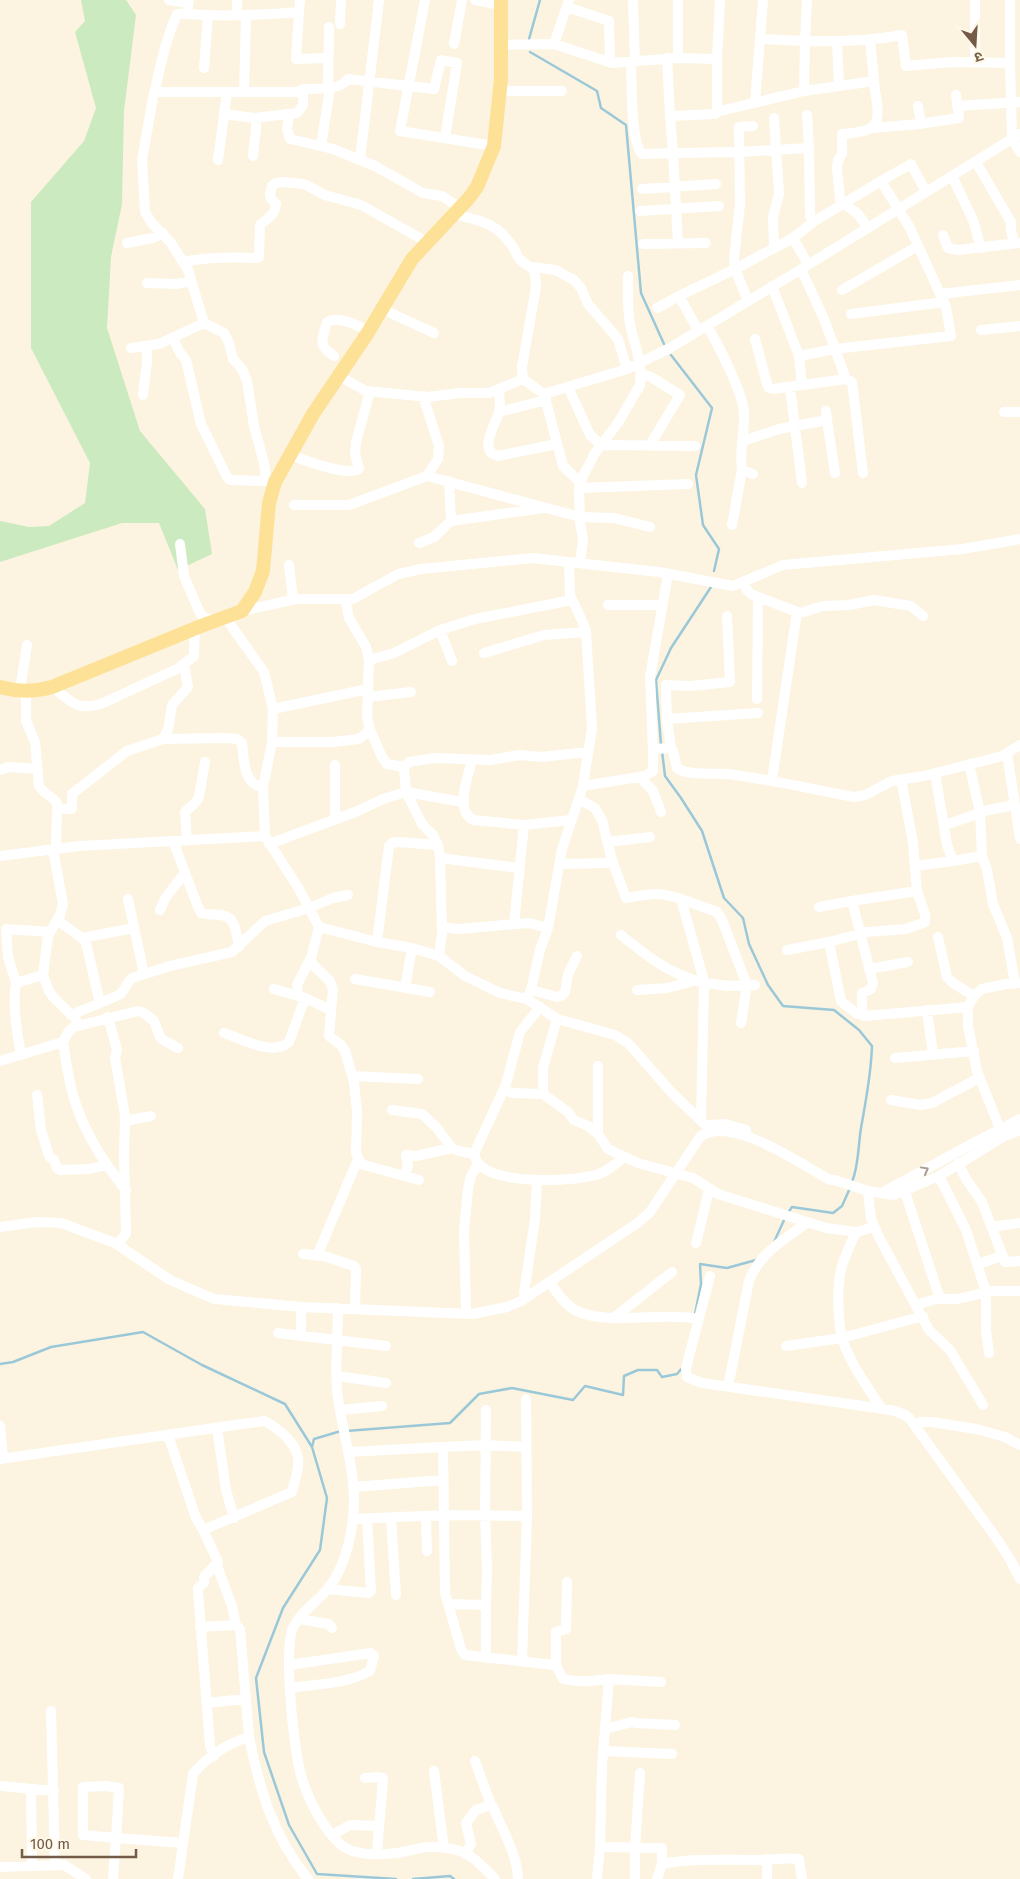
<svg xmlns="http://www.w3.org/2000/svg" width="1020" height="1879" font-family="'Fira Sans','Noto Sans Devanagari',sans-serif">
<rect width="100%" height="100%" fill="#fcf4e0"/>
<!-- green -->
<path fill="#cceabf" d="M81,0H126L136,15L124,111L122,204L111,257L107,328L140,431L205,509L212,554L178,570L159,523H122L0,562V521L29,527L49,526L85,503L90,463L31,348V202L84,141L96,108L75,32L85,21Z"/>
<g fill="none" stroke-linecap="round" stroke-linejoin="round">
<!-- stream -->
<path stroke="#9bc8d8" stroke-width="2.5" d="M529,39L540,0
M530,52L597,91L601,108L626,125L641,293L664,344
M671,355L712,408L696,475L703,525L719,549L714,571
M661,745L656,680L671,648L711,587
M662,751L665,776L681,798L702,831L724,898L743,918L749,944L768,985L783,1006L834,1010L859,1030L872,1046C871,1076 866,1099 861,1128C858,1146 859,1165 852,1182
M788,1213L792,1207L833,1213L842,1206L850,1188
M774,1242L785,1218
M695,1314L701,1284L700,1264L727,1268L756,1260
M0,1364L13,1362L51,1347L143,1332L202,1365L285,1404L312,1447L327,1498L320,1550L283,1608L256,1678L264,1752L289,1825L317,1874L396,1879
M346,1431L450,1423L479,1394L512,1388L573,1400L585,1386L623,1395L624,1376L638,1370H657L662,1377L677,1374L682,1368
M312,1447L314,1439L341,1431
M413,1879L450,1876L454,1879"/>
<!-- minor -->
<path stroke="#fff" stroke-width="10" d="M169,0L188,3
M189,0L187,14C224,17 262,15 299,12L300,0
M425,0L400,131L494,146
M475,0L501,5
M633,0L635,61
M807,0L805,41C837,42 869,41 902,35L906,66L952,62L1010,63V0
M567,7L609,21L610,62
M299,12L296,59L328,58
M237,15V0
M340,24L341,0
M837,42L839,86
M454,44L462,0
M554,44L569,0
M501,45L554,44L612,63L678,58L717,59
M667,58L670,116L715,114L720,111L804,91L805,41L760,39
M678,58V0
M631,62C632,81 630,141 642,154L673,153L670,116
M975,62V0
M1010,63L1012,138L1020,152
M204,68L208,15
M328,88L329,27
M155,91C160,65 166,39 177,14H187
M500,91H562
M804,91L874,81L870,40
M244,92L246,15
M755,103L763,0
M918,106L921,124
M957,106L1020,102
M717,113V59L720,0
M224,114L254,118L297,113L303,105V89
M289,114L287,129L290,139L333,149L375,166L423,193L442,196L460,208
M807,115L809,148
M774,118L779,194L773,217L774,247
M872,128L919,124L959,118L956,95
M321,146L330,88
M253,156L257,118
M218,160L227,92
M360,160L379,0
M976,162L1011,222V230L1014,243
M952,176L973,220L981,248
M642,189L716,184
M640,211L719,206
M454,214C479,221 494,221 510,243C514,247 515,252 518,257C529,272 535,259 536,287L522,367L523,379
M813,222L881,181
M868,228L857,213L844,204L840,199L837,168L838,160L842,154V134C850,133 861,133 869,129C885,122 874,94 874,81
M943,235L948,248L958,250L1019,243
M127,243L153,238L163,233
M678,243L673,153L739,152L809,148L810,216L813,222L793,238L808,264
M643,244L706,243
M183,262C208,257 232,257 257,258L259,257L260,225C268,217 275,216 276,204L271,199L270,194L272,186L276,183L283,182L304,184L325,195L361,205L427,242
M533,267L555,270L574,280L581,288L588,304L618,339L627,369
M801,269L824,319L846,379
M147,283L177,284L191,281
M772,286L799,356L835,349L951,336L946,307L910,228L881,181L911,164L926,192
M842,290L918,246
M940,294L1020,285
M679,296L735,269L793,238
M748,301L735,269L734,258L740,204L739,127L753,126
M657,308L679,296L698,330
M382,309L434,333
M851,314L944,302
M204,323L224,333L229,343L233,359L242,369L247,381L254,426L264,463L266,481
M707,326C717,342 743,393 744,412C745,431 739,451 742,470L753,474
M981,330L1020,326
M173,338L180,353L186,360L201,424L227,477L230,480L266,481L275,482
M755,339L767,384L769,388L773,389L846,379L852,382L863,473
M131,348L159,344L204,323L188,270L171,243L151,222L145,212L142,160L154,92H298L303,89C317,88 339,91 348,79L434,89L441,60L457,63L445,138
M334,356C317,345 322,340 327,322C339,315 357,326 370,331
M799,356L802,385
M641,374L651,377L680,395L650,445
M339,376L366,391L428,397L460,393H489L523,379L544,394L627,369L668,349L790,276L1020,134
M568,387L590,435L601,445L695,446
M790,387L802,483
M499,389C499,396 501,405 499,412C496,424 477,451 498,456L557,444
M544,394L563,466L581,483
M143,395L147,362V347
M499,412L546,400
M1004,412H1020
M827,420L835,473
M743,441L779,429L827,420L826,411
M292,456C306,460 346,477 359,469L355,454L356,442L370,391
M427,476L580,517L614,518L650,527
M579,488L688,484
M294,505H349L427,476L438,459L439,446L423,396
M451,521L544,508
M732,525L742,470
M419,543L434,537L451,521L449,481
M180,544L184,576L199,611L202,616L214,621
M580,563L583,540L580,522L579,488L583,476L595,453L618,423L640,385C643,364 634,344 630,324C627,308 628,292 628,276
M289,565L293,600
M744,581L747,590L751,594L800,613L823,606L849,605L874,600L911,606L923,616
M345,599L349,618L366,647L369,660L367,717L370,730L382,757L387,764L404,767
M608,605H662
M242,611L296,599H353L398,574L421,569L533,558L659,572L733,586L783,565L963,549L1020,539
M225,617L264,672L273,709L272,742L263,787L265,836
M440,630L452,661
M484,653L544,635L586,632
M369,660L394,653L440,630L475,619L572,600
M52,687C72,701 75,711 101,704L179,668L194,656L195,628
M20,690L27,645
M26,690V721L35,742L39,786C43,794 54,796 57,804L56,849
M368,697L411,692
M757,699L758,597
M273,709L368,689
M667,719L758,713
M163,739L168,730L172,705L188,687L184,665
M272,742H333L359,739L370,730
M671,748L667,721L666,685L690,686L730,682L727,616
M653,752L650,677L668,574
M1007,753L1020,839
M472,760C468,776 454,812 474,820L524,825L571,820
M0,770L8,767L38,769
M640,777L653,791L661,812
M901,779L913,843L917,891L925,914V922L906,929L866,932L829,942L841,1001L856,1013L865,1016L968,1007
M772,780L797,612
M583,786L645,776L653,771V752L655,749L671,748L673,751L677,768C687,776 713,773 727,774C769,779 811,789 854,797L865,795L892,781L924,776L1002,756L1020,745
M406,792L422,824L433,835L438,845L440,858L442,933L439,956
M406,792L463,802
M57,809H72V794L127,751L163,739L226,738L237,739L242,743C244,759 243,785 263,787
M335,819V765
M945,825L988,810L1015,805
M173,841L198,907L201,913C208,915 214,914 221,915C237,917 236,935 239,947
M187,841L185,812L196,802L199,797L205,762
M607,842L650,837
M269,844L358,811L383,799L406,792L404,767L409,762L435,758L490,760L520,755L541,757L588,752
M53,849L63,904L60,915L48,936L43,975L49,991L54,998L76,1019
M0,856L79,846L265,836L299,889L319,927L377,942L412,948L439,956L465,976L500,993L527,999L557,1019L615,1035L628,1043L673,1094L712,1131
M982,856L987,870L993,904L1007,938L1015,983
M440,858L519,868
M612,860L626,898C650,894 657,891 681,899
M953,861L982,856L980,812L969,764
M560,864L609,863L612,860L602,820L595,808L579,799
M915,866L953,861L947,845L935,773
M128,899L144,974
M819,907L852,901
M160,910L166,897L184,874
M57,920L82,938L86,943L100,1003
M514,924L524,825
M319,927L311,958L313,965L330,981L333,990L329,1036L341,1045L345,1051L354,1082L357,1112L356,1153L361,1163L364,1165L419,1180
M442,927L458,929L529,923L548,928
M621,935C650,959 680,982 720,985C731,987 744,985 755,985
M938,937L947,977L953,983L974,996
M82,938L134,928
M377,942L389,846L392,843L397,842L438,845
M787,950L829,942
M869,969L908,962
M355,979L430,992
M16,983L8,957L6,929L50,932
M405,988L412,948
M274,989L305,998L331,1010
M531,990L557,997L561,996L565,992L568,974L577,956
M637,990L667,988L697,980
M298,996L297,985L311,957
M527,999L531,990L540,950L548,928L562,849L583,786L592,728L586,632L584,625L570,595L569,562
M927,1010L933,1054
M862,1014V993L871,989L873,983L852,901L917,891
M71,1015L119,995C126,990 126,983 132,978L170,966L232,952L265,921L309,908L333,898L348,895
M108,1017L117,1050L115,1058L125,1116L124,1156L126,1233L118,1245
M224,1033C241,1038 272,1057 289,1042L305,998
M63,1042C66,1060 68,1078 73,1095C83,1131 103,1162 126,1190
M21,1055C17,1031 12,1006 16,983L43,975
M895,1058L974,1051
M0,1061L63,1042L69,1031L74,1027L138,1011L144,1013L154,1021L160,1037L163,1040L178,1048
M352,1076L418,1079
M504,1090L513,1093L543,1094L568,1112L574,1120L588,1126L598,1134L608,1149L638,1163L693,1178L718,1194L826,1228L856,1232L874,1227
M543,1094V1068L557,1019
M37,1095L41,1130L49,1156L54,1160L57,1168L60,1170L90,1169L106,1165
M891,1100L921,1105L932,1103L979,1078
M392,1110L422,1114L436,1127L452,1148L459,1151L474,1154L506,1084L520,1032L540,1007
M701,1120L704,981L681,899L717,912L722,920L747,985L741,1023
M125,1121L151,1116
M711,1125L725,1124L746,1130
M1000,1129L977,1071L968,1026V1007L974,996L982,989L1006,984L1020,983
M598,1134V1066
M474,1154C475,1157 477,1162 479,1164C498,1185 574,1182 599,1174C609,1170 616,1164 624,1157
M958,1163L966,1179L982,1202L1005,1262L1020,1261
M404,1176L408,1166L406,1155L416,1156L452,1148
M939,1176L966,1230L986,1292V1330L989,1353
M868,1191L871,1219L880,1239L929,1330L950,1350L983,1405
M905,1192L940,1299
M882,1193L968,1146L1020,1119
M0,1227L37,1222L61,1223L115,1243L170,1280L214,1299L226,1300L301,1307L472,1314L507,1307L521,1301L639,1222L650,1212L700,1137C730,1114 801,1164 830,1180H835L868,1191L894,1195L939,1176L1003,1137L1020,1130
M991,1227L1020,1223
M856,1232C850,1246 842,1260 840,1275C837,1290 838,1327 843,1341C851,1365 868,1387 881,1408
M696,1243L709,1190
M303,1254L324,1256L354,1266L356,1269L355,1309
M317,1256L358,1159
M978,1264L1002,1256
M710,1276L686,1368L687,1377L702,1383L877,1408L895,1411L905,1415L910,1419L997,1539L1011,1561L1020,1579
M549,1282C556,1291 564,1304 575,1310C600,1324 651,1315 680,1317C686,1317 693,1318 699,1319
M524,1293L535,1219L537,1180
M916,1305L936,1299H957L992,1291H1020
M338,1308C338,1336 335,1364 337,1391C342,1434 358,1475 353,1518C350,1544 343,1572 325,1592C314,1604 300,1613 293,1628C283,1649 294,1758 303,1782C311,1805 321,1825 339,1843C352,1856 379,1855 396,1853C407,1852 419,1847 430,1847C439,1847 451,1848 460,1851C474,1856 485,1869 495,1879
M466,1309L464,1231L468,1189L471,1176L478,1164
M615,1317L672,1272
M278,1333L386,1346
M301,1336V1307
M786,1346L842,1338L923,1316
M337,1376L386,1383
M728,1387L749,1281C759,1254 784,1239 807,1223
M341,1410L382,1406
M0,1426L3,1458
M915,1426L921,1422H932L976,1429L1005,1437L1020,1445
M217,1428L226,1490L234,1518
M443,1447L486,1445L526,1447
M349,1452L443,1447L445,1593L461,1649L465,1655L554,1665L557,1667L563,1679C578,1683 594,1681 609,1679L602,1766L600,1847L662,1848V1864
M0,1459L242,1424L265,1421C280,1430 300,1445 298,1464C298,1473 294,1483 292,1492L203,1530L196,1518L168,1435
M353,1487L444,1480
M426,1516L427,1551
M391,1518L396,1595
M353,1519L445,1515L527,1516
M203,1530L218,1562L204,1577V1583L198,1588V1591L210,1746L214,1756
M217,1566L232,1606L236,1625
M327,1589L369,1593L371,1591L367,1519
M448,1604L486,1605V1658
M486,1605L487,1569L485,1516L486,1410
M299,1619L329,1624L332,1628
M200,1627L236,1625L240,1629L249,1737
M522,1661L527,1516L526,1399
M289,1665L371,1653L374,1656L370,1671C347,1684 316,1684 290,1688
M556,1666V1632L566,1629L567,1582
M609,1679L661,1682
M206,1703L246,1699
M51,1711L55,1865
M605,1729L632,1722L636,1723L675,1725
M603,1751L672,1754
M475,1761L491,1805
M434,1771L444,1848
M365,1778L377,1777L383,1778L377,1853
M0,1786L54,1791
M106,1786L119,1788L116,1838L83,1835V1787Z
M31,1789L32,1866
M332,1835L350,1825L379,1826
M465,1854L471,1844L466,1823L476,1810L491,1805L493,1807C502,1830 517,1853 518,1879
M767,1859V1879
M0,1867L64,1865L86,1879
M113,1879L116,1838L183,1843
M178,1879L193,1774C207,1757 228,1743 249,1737C260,1791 273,1836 308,1879
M597,1879L600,1847
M635,1879V1848L640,1773
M657,1879L662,1864C693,1858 724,1860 756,1860C770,1860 784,1857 799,1859L802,1879"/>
<!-- major -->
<path stroke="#fde197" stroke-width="14" d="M0,687C17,692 35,692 52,687L201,626L242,611L255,592L263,571L269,503L275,482L313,414L367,334L412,259L469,198L477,187L494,146L501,79V0"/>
</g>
<!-- one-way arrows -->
<defs><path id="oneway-chevron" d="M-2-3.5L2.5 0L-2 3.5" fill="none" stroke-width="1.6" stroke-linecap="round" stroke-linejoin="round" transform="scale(1.25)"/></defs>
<use stroke="#ab9d91" href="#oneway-chevron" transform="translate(925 1170) rotate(-29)"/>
<!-- north arrow -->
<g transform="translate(975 45) rotate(162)" stroke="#fff8e7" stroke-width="4" paint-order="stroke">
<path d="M0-4L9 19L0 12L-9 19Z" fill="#735b47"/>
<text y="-8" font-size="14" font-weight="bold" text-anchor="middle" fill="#735b47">उ</text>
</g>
<!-- scale -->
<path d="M22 1849v8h114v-8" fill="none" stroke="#735b47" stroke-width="2.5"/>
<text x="30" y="1849" font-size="15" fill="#735b47" stroke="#fff8e7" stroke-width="4" paint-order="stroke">100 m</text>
</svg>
